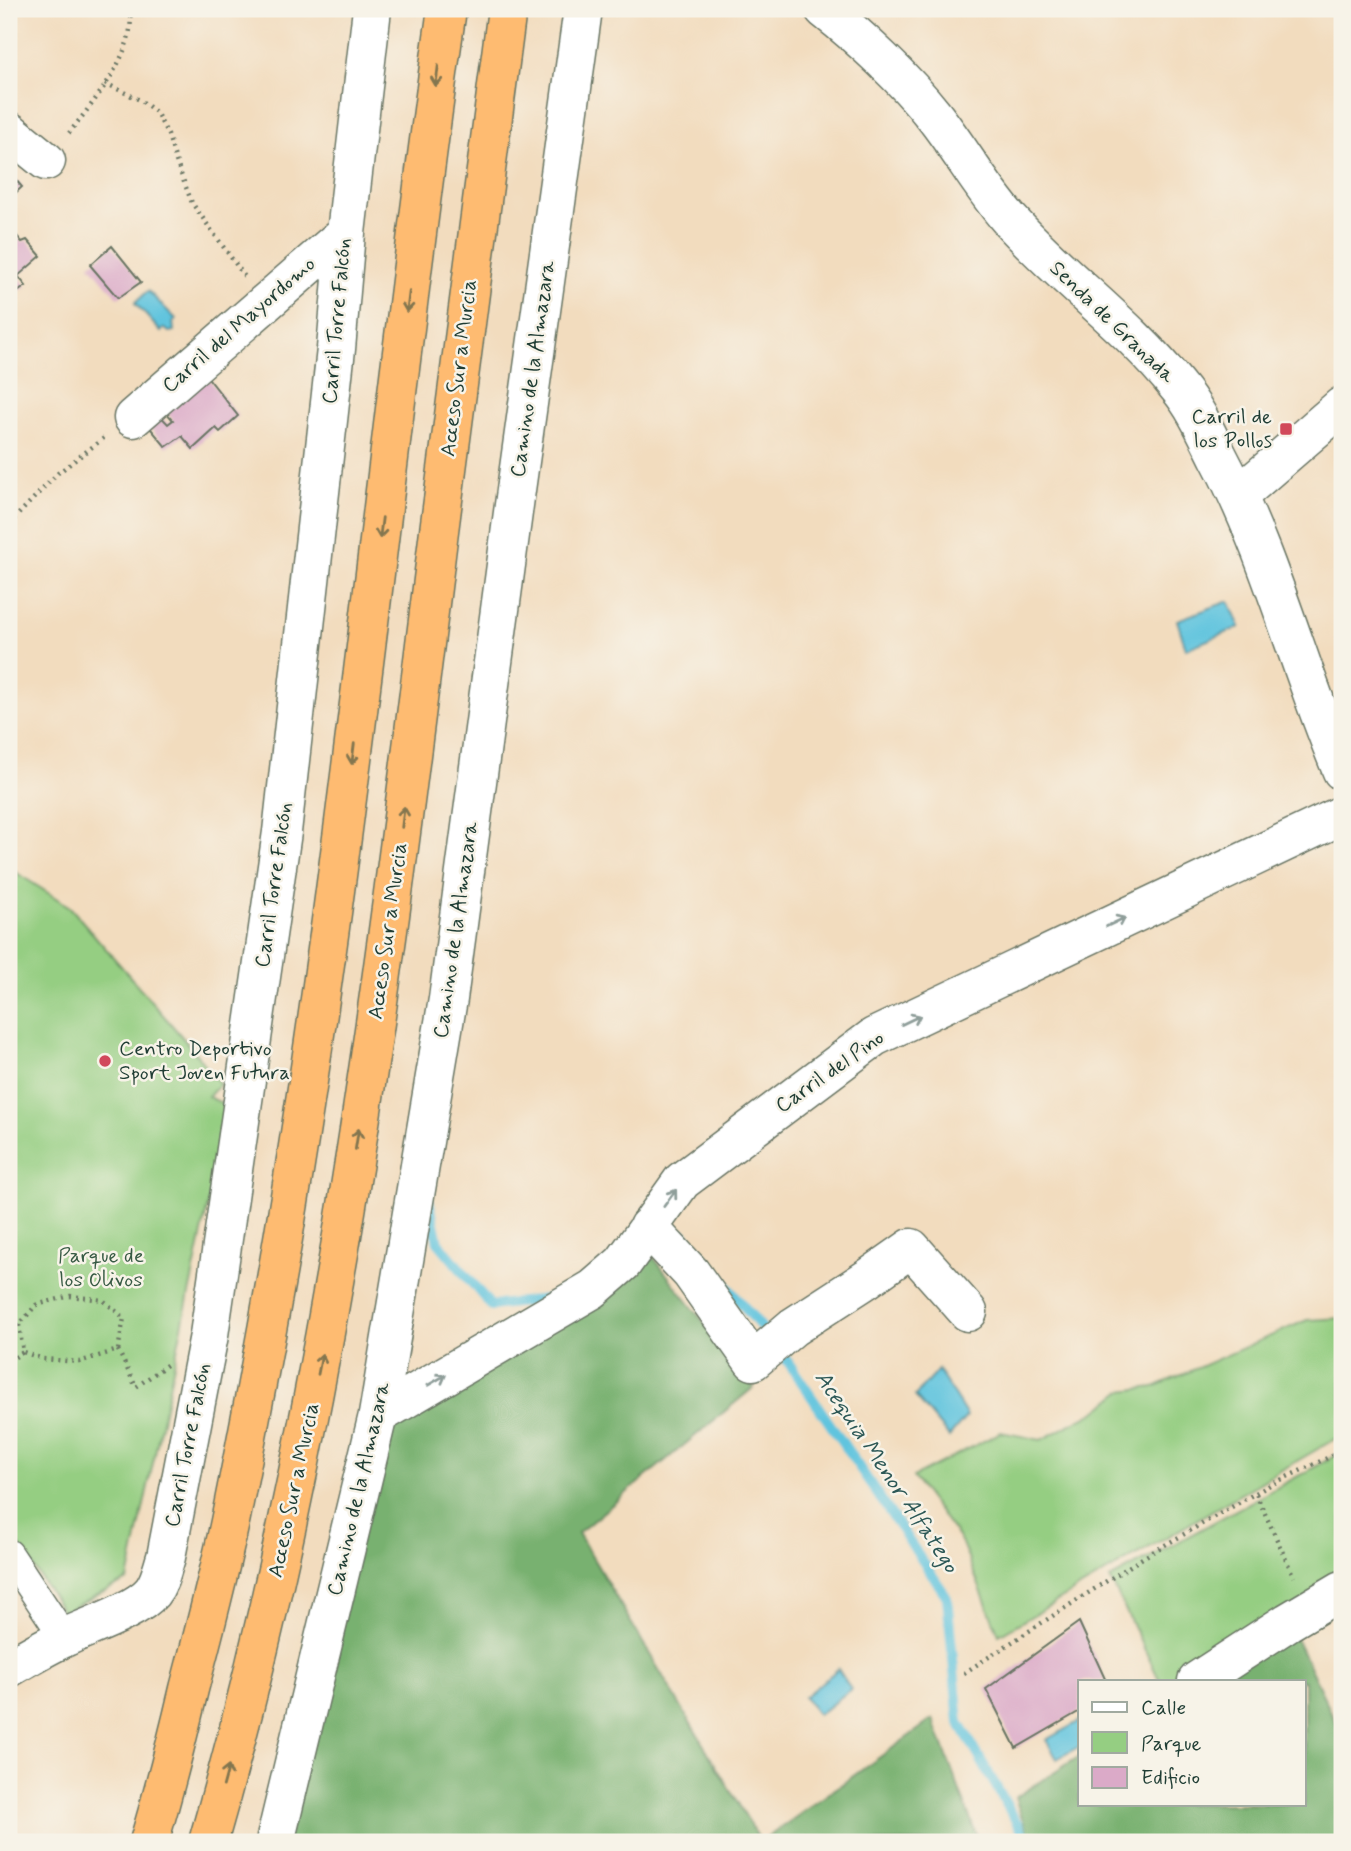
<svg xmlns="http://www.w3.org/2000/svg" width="1351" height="1851" font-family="Mynerve,sans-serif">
<rect width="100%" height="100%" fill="#f7f3e8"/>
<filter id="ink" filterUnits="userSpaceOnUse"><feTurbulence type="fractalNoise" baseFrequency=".0143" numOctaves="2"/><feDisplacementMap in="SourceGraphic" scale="14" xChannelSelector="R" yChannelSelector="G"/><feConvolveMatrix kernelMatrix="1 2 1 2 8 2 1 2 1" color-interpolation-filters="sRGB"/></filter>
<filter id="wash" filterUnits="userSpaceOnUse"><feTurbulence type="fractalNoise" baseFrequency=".00686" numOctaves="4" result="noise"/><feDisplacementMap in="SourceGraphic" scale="28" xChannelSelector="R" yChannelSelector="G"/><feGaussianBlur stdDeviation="1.57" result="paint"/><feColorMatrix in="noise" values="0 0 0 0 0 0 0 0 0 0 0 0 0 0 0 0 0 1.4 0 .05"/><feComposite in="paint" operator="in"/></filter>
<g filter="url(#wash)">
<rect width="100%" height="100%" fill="#f2dcbe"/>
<!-- green -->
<path fill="#95ce82" stroke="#5a865b" stroke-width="2" d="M9,868L70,907L183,1038L220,1084L208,1097L229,1106L128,1580L63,1612L9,1530Z
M1342,1318V1416L1340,1436L999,1635L961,1541L913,1477L1001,1432L1041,1440L1096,1411L1122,1391L1154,1387L1307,1320Z
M1342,1452V1592L1198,1681H1160L1110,1579Z"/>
<!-- forest -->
<path fill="#78b170" stroke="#4c7752" stroke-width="2" d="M654,1258L754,1387L578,1533L761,1842L933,1719L979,1842H283L378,1415Z
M1288,1622L1342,1735V1842H1031L1015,1798L1080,1756V1804H1304V1681H1197Z"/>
<!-- water -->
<path fill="#60c4de" stroke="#408089" stroke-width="2" d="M148,291L176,319L173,322L174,331L169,332L164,328L161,332L135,303Z
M1229,601L1240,627L1186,649L1177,620Z
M938,1370L967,1416L949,1437L915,1396Z
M838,1669L851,1689L818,1715L804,1697Z
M1080,1721V1746L1057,1759L1046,1740Z"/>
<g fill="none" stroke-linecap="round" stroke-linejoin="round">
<!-- stream -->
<path stroke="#60c4de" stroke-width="10" d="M429,1201L438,1242L491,1306L547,1299
M683,1234L768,1335
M786,1359L947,1597L959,1722L1028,1842"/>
</g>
<g id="blocks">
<!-- building -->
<path fill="#dbaac8" d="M9,172L22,187L9,199Z
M9,227L22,242L27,240L41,256L18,276L26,286L9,298Z
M112,246L141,282L118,298L90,265Z
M202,370L238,416L220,432L216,428L193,449L182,436L166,447L141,417L152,407L168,424L173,420L158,403Z
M1079,1622L1106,1681H1080V1711L1016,1748L986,1689Z"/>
</g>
</g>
<g filter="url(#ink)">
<use href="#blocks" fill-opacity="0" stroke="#697564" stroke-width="2"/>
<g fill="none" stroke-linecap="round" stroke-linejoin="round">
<!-- pedestrian casing -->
<g stroke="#697564" stroke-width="31">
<path id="pedestrian" d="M9,1554L64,1637"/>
</g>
<!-- minor casing -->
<g stroke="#697564" stroke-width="41">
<path id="minor" d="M824,9C861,38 905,79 934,116C960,149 981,187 1009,219C1062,278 1129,325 1178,387C1195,407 1206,432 1218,456C1271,556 1298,667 1342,771
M9,131L46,161
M133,418L346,233
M1239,495L1342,406
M648,1227L691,1273L753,1361L793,1327L867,1279L911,1248L968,1312
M378,1415L593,1289L623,1263L682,1181L874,1037L1342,815
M9,1668C28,1657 46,1646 66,1637C89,1626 136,1611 152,1592C160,1582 162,1569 166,1557L209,1335L282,832L336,349L346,233L372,9
M1197,1681L1288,1622L1342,1590
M275,1842L378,1415L448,999L516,490L583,9"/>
</g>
<!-- motorway casing -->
<g stroke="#697564" stroke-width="41">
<path id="motorway" d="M149,1842C164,1791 177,1740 189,1689C205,1628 221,1568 233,1507C249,1428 264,1348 278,1268C350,851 387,428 447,9
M208,1842C323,1443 377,1031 428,620C453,416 479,212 507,9"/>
</g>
<!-- path -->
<path stroke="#697564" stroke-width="4.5" stroke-dasharray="2 5" stroke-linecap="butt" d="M105,83L140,100L156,112L168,135L176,161L192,203L245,277
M69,133C92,104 140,48 129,9
M9,524L58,473L104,438
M70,1296L103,1300L124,1318L118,1350L79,1362L43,1359L23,1352L19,1325L36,1305Z
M118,1350L136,1387L168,1364
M9,1361L23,1352
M1256,1494L1294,1577
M964,1673L1144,1557L1270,1485L1342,1451"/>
<!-- pedestrian -->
<use href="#pedestrian" stroke="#fff" stroke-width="28"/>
<!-- minor -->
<use href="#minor" stroke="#fff" stroke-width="38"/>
<!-- motorway -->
<use href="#motorway" stroke="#febb71" stroke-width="38"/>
</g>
<!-- one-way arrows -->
<defs><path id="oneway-shaft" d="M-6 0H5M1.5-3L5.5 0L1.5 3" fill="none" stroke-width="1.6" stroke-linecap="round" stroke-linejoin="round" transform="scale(1.75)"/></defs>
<g stroke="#83764f">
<use href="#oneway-shaft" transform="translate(437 76) rotate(97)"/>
<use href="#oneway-shaft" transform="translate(408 302) rotate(97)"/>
<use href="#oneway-shaft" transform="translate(381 528) rotate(97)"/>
<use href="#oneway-shaft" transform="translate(353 754) rotate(97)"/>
<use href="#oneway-shaft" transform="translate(403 817) rotate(-83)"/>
<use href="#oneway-shaft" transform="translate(357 1139) rotate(-81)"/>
<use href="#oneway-shaft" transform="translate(320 1364) rotate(-79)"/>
<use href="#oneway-shaft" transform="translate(226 1776) rotate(-75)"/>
</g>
<g stroke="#8f9e9a">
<use href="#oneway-shaft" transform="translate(1116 922) rotate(-26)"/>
<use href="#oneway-shaft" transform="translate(911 1020) rotate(-26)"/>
<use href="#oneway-shaft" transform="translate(670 1198) rotate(-54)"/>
<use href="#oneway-shaft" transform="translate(437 1380) rotate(-30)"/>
</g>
</g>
<!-- markers -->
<g fill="#d1495b" stroke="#f7f3e8" stroke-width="2.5">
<rect x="1279" y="422" width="14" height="14" rx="3.5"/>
<circle cx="105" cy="1061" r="7"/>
</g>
<g text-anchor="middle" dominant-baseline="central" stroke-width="5" stroke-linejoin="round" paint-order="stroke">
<!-- street labels -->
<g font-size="21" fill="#1f3d34" stroke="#f7f3e8">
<text transform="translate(337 321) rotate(-85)">Carril Torre Falcón</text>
<text transform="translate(1112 322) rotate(44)">Senda de Granada</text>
<text transform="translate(239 325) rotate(-41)">Carril del Mayordomo</text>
<text transform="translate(459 368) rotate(-83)">Acceso Sur a Murcia</text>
<text transform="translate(533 369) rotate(-82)">Camino de la Almazara</text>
<text transform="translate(274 885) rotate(-82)">Carril Torre Falcón</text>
<text transform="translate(456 930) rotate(-82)">Camino de la Almazara</text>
<text transform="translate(388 931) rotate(-82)">Acceso Sur a Murcia</text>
<text transform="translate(830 1072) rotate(-35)">Carril del Pino</text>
<text transform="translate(188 1445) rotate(-79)">Carril Torre Falcón</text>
<text transform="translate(359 1489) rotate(-77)">Camino de la Almazara</text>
<text transform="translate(294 1490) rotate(-78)">Acceso Sur a Murcia</text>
</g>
<!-- poi labels -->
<g font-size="21" fill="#1f3d34" stroke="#f7f3e8" text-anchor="end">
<text x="1272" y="417">Carril de<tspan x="1272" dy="24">los Pollos</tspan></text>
<text x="119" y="1049" text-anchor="start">Centro Deportivo<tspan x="119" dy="24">Sport Joven Futura</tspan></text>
</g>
<!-- park labels -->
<g font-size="21" fill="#375a44" stroke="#f7f3e8">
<text x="101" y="1256">Parque de<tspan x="101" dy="24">los Olivos</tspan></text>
</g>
<!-- water labels -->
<g font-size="23" font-style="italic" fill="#2c5856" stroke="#f7f3e8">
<text transform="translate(886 1472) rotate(56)">Acequia Menor Alfatego</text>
</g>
</g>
<!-- margin -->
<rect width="1351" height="1851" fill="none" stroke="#f7f3e8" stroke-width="35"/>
<!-- legend -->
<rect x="1078" y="1680" width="228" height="126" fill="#f7f3e8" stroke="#a1aaa0" stroke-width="2"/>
<rect x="1092" y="1702" width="35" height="10" fill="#ffffff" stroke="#a1aaa0" stroke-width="2"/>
<text x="1141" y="1714" font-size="21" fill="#1f3d34">Calle</text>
<rect x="1092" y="1732" width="35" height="21" fill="#95ce82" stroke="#a1aaa0" stroke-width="2"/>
<text x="1141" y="1750" font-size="21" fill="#1f3d34">Parque</text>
<rect x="1092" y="1767" width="35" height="21" fill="#dbaac8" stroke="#a1aaa0" stroke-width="2"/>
<text x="1141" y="1784" font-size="21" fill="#1f3d34">Edificio</text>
</svg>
